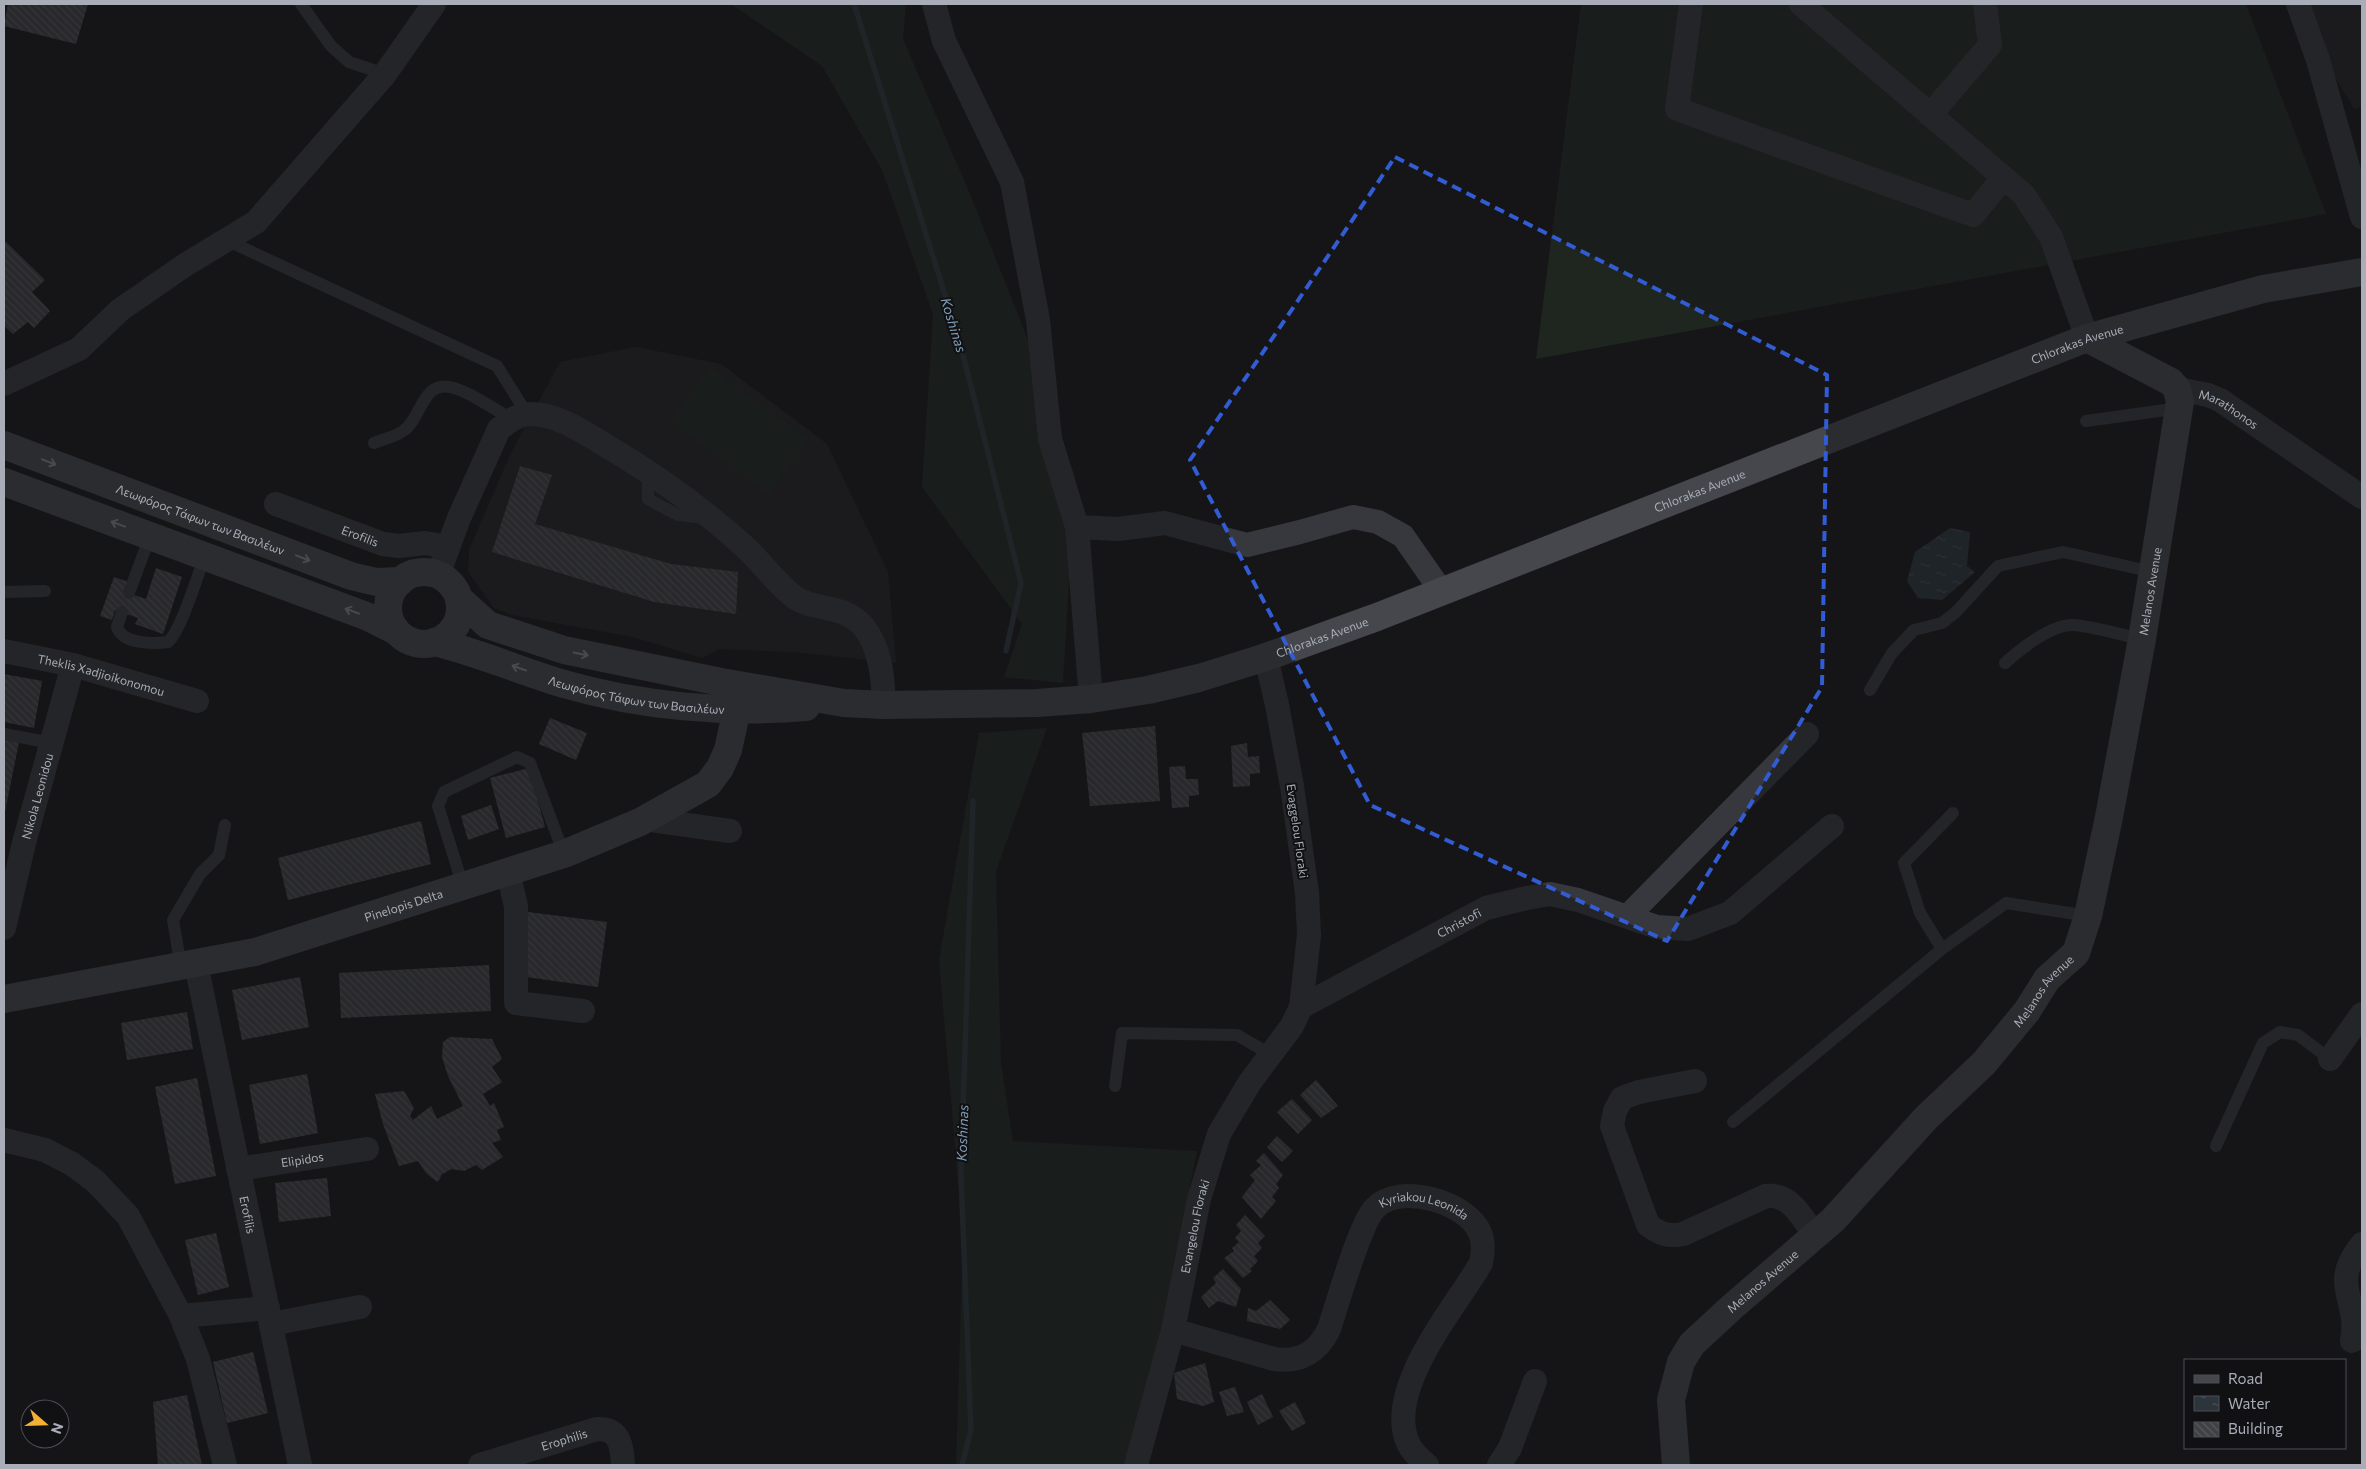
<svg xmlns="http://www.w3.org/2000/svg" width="2366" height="1469" font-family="Commissioner,sans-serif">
<defs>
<pattern id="water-ripples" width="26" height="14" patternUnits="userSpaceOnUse" patternTransform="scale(1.25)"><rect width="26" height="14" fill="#2c353c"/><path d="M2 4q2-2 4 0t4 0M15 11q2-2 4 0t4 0" fill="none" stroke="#485056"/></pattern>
<pattern id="building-back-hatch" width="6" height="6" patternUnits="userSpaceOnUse" patternTransform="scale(1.25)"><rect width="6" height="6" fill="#404145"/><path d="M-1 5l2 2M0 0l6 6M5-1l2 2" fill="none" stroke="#595a5e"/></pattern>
</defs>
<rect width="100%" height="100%" fill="#161618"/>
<!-- built -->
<path fill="#222225" d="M2292,4H2362V106L2354,109Z
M636,347L721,364L827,444L888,572L896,663L794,652L719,649L702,658L633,637L512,615L494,608L468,572L469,550L510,455L560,362Z"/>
<!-- grass -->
<path fill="#1e261f" d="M731,4H906L903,39L970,194L1023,327L1075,477L1063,683L1004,677L1022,624L922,487L933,314L882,170L822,66Z
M1581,4H2246L2326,214L1536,359Z
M710,367L809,440L769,495L670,421Z
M1047,728L996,871L1001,1064L1013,1141L1197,1151L1139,1443L1130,1465H956L963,1238L939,960L979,733Z"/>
<!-- water -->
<path fill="url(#water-ripples)" d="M1950,528L1970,532L1967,566L1975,572L1942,600L1918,598L1907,581L1915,552Z"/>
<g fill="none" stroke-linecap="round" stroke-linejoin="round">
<!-- stream -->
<path stroke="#2c353c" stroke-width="5.5" d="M854,4L960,343L1021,583L1006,651
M962,1465L971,1430L961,1174L973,801"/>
</g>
<!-- building -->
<path fill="url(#building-back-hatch)" d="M8,4H88L76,44L4,26Z
M4,240L45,280L32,292L50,311L34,328L28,322L13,334L4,326Z
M520,466L552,475L535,524L671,564L738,572L736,614L654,602L492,552Z
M156,568L182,577L163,634L135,624L138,618L115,610L112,620L100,616L114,577L129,582L125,592L146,599Z
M4,674L42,681L34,728L4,722Z
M550,718L587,733L576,760L539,744Z
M1155,726L1160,801L1090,806L1082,733Z
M4,739L19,742L5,812H4Z
M1247,743L1248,757L1259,756L1260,773L1250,774V786L1233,787L1231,746Z
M1185,766L1186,779H1198L1199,795L1189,796V807L1172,808L1169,767Z
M529,768L545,827L506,838L490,778Z
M491,805L499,829L468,840L461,816Z
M421,821L431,864L288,900L278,858Z
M528,912L607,922L598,987L519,976Z
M489,965L491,1011L341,1018L339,973Z
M300,977L309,1027L242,1040L232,990Z
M187,1012L193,1049L127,1060L121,1023Z
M450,1037L492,1039L502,1059L492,1067L502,1082L483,1094L490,1106L494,1103L504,1127L497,1130L501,1140L492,1143L503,1157L482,1170L476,1165L464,1171L451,1169L441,1175L440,1179L437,1182L426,1173L418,1161L399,1166L383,1124L375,1094L404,1091L414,1108L410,1116L413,1120L431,1106L437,1119L463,1106L448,1076L442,1057L443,1042Z
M307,1074L318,1133L260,1144L249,1085Z
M197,1078L216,1176L175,1184L155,1087Z
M1316,1080L1338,1106L1321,1118L1300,1095Z
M1292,1099L1312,1120L1298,1134L1277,1112Z
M1277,1136L1293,1151L1282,1162L1267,1147Z
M1264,1153L1283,1175L1276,1184L1279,1188L1272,1197L1276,1201L1261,1219L1242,1197L1255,1180L1250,1175L1261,1165L1256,1161Z
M327,1178L331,1216L279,1222L275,1183Z
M1245,1215L1265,1236L1258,1243L1262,1248L1254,1256L1258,1261L1250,1269L1252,1271L1243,1278L1224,1258L1234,1251L1232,1248L1239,1242L1235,1238L1241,1231L1236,1225Z
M216,1233L229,1287L198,1295L185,1240Z
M1223,1269L1241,1289L1236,1307L1218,1301L1209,1308L1201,1297L1216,1283L1213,1278Z
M1270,1300L1290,1320L1280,1329L1247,1321L1248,1308L1256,1311Z
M253,1352L268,1413L227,1423L213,1362Z
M1205,1363L1214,1402L1203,1406L1177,1399L1174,1373Z
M1235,1387L1244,1412L1227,1416L1219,1392Z
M1262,1394L1273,1417L1258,1425L1247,1402Z
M187,1395L202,1465H158L153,1402Z
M1295,1402L1306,1423L1292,1431L1279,1411Z"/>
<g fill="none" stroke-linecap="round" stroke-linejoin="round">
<!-- lane -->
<path stroke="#37383d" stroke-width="12" d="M301,4L331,46L349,62L385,74
M226,240L497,366L527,414
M2086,421L2180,408
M374,443C383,439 395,437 403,431C421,420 422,381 450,387C471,392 493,409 512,419
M648,471V499L678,515L707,518
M4,592L45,591
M129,593L150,536
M122,612L117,627C122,644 153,644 168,642C182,629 197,576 205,556
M2005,663C2020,649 2051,625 2072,625C2089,625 2124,636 2142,639
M1870,690L1892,653L1914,630L1942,623L1956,612L1998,566L2063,552L2153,572
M4,734L52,743
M1953,813L1904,863L1920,913L1942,949L2006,903L2088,916
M463,886L438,806L444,792L517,757L530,763L564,854
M181,967L173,920L200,874L219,855L225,825
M1115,1086L1122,1033L1237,1035L1270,1054
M1733,1122L1942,949
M2216,1146L2263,1043L2280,1032L2298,1035L2330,1059"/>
<!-- street -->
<g stroke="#37383d" stroke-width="24">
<path d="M934,4L944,41L1012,182L1038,320L1050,439L1077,527L1091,699"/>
<path d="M1691,4L1677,109L1973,215L2003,178"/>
<path d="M1801,4L2024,195L2051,237L2087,338"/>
<path d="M2298,4L2318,60L2362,217"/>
<path d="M1930,115L1990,45L1985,4"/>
<path d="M4,384L79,349L120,310L185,265L256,222L385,74L434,4"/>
<path id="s1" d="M2177,389L2208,395L2220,400L2362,497"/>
<path id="s2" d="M276,504L383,544L399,546L425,543L448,547"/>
<path d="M1077,527L1118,529L1165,523L1247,545L1300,532L1353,517L1378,522L1403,536L1442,592"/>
<path d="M438,575L459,518L499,429C508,422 518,414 529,414C558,414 582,431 605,445C656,475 703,509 746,548C763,564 776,583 794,597C816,612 842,603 863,626C881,648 883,678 884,705"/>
<path id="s3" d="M4,651L73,665L197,701"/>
<path d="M644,819L730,831"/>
<path d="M508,872L516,906V1003L583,1011"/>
<path d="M1628,916L1807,734"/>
<path id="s4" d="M4,928L24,843L73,665"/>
<path id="s5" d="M196,964L300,1465"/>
<path id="s6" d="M1301,1007L1486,908L1527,898L1550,894L1578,900L1657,927L1688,929L1730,913L1832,826"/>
<path d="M2330,1059L2362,1014"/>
<path d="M1695,1081L1639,1092L1622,1098L1615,1111L1612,1126L1648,1225C1660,1234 1668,1237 1683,1234L1766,1196C1791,1193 1803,1219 1815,1236"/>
<path d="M4,1140L45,1150L72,1164L95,1181L128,1216L181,1316L198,1359L225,1465"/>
<path id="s7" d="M238,1169L367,1149"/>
<path d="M181,1316L268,1308"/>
<path d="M271,1324L360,1307"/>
<path id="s8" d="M1173,1330L1274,1359C1300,1363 1318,1352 1329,1329C1337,1305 1360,1223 1375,1208C1399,1182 1468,1202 1480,1233C1484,1242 1483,1253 1481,1263C1456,1307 1382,1391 1409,1445C1413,1453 1421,1460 1427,1465"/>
<path d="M2352,1341C2360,1297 2328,1286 2362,1244"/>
<path id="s9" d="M480,1465L597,1429C620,1428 622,1446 623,1465"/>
<path id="s10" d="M1136,1465L1173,1330L1199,1199L1219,1134L1250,1082L1292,1026L1301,1007L1309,935L1307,893L1292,786L1277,705L1266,657"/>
<path d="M1499,1465L1510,1448L1535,1381"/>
</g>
<!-- secondary -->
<g stroke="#45474d" stroke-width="28">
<path id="s11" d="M4,445L351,576L376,582L401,581"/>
<path d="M4,482L366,616L396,631"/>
<circle cx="424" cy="608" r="36"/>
<path id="s12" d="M459,599L488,625L564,650L721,682L844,703L884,705L1037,703L1091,699L1148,690L1199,678L1266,657L1377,617L2087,338L2263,289L2362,272"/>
<path id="s13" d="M434,642C478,652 520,671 564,684C640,706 726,714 806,707"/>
<path id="s14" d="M4,999L255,952L564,854L640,822L708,784L720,768L728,750L737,709"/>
<path id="s15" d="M1676,1465L1671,1400L1681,1362L1692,1344L1732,1307L1833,1220L1926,1118L1984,1063L2027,1011L2047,979L2076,953L2088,916L2109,817L2142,639L2180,402L2177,389L2171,382L2087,338"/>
</g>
</g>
<!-- one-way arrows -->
<defs><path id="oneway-shaft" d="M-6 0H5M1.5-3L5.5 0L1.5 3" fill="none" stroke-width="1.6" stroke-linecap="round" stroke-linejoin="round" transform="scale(1.25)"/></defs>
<g stroke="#858993">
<use href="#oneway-shaft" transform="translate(49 462) rotate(21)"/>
<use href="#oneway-shaft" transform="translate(118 524) rotate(-160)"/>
<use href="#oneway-shaft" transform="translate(303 558) rotate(21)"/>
<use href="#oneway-shaft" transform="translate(352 611) rotate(-160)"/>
<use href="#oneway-shaft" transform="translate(581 654) rotate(12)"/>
<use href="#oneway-shaft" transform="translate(519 668) rotate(-161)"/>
</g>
<!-- marked area -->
<path d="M0 0H2366V1469H0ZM1395,157L1827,375L1822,687L1667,941L1370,805L1190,460Z" fill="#161618" fill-opacity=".55" fill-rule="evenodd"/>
<path fill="none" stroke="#325cd3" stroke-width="4" stroke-dasharray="10 6" stroke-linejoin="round" d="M1395,157L1827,375L1822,687L1667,941L1370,805L1190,460Z"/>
<g text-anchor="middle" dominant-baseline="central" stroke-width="4" stroke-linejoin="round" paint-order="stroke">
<!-- street labels -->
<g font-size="12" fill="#a8adb8" stroke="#111113">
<text stroke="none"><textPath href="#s12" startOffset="1701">Chlorakas Avenue</textPath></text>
<text stroke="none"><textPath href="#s1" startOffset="56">Marathonos</textPath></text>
<text stroke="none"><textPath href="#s12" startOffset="1296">Chlorakas Avenue</textPath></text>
<text stroke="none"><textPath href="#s11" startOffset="210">Λεωφόρος Τάφων των Βασιλέων</textPath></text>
<text stroke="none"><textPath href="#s2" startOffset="90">Erofilis</textPath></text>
<text stroke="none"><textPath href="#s15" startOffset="1045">Melanos Avenue</textPath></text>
<text stroke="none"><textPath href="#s12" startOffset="891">Chlorakas Avenue</textPath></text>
<text stroke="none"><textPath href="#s3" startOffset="100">Theklis Xadjioikonomou</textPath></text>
<text stroke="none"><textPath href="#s13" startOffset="210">Λεωφόρος Τάφων των Βασιλέων</textPath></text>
<text stroke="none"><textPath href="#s4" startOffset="136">Nikola Leonidou</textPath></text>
<text transform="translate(1298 831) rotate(82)">Evaggelou Floraki</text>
<text stroke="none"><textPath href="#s14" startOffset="411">Pinelopis Delta</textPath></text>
<text stroke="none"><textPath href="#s6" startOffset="179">Christofi</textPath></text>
<text stroke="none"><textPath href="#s15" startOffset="625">Melanos Avenue</textPath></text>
<text stroke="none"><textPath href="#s7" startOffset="65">Elipidos</textPath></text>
<text stroke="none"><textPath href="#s8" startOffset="356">Kyriakou Leonida</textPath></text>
<text stroke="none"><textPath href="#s5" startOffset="256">Erofilis</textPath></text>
<text stroke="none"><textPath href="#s10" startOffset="246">Evangelou Floraki</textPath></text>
<text stroke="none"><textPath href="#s15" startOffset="220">Melanos Avenue</textPath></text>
<text stroke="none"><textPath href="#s9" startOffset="88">Erophilis</textPath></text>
</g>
<!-- water labels -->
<g font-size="14" font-style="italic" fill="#7f9bb3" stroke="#111113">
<text transform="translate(954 325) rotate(73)">Koshinas</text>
<text transform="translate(962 1133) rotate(-88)">Koshinas</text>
</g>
</g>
<!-- border -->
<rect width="2366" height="1469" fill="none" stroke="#a8adb8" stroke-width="10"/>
<!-- legend -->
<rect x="2184" y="1359" width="162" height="90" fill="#111113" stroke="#4d4f55"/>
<rect x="2194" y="1375" width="25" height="8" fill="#45474d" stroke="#4d4f55"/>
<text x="2228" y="1384" font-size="15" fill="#a8adb8">Road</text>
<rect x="2194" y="1396" width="25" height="15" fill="url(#water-ripples)" stroke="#4d4f55"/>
<text x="2228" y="1409" font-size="15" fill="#a8adb8">Water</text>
<rect x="2194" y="1422" width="25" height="15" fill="url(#building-back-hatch)" stroke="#4d4f55"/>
<text x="2228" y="1434" font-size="15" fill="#a8adb8">Building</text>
<!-- north arrow -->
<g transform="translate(45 1424) rotate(110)"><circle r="24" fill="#111113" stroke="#4d4f55"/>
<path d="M0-4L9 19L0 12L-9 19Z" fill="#f2b134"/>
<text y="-8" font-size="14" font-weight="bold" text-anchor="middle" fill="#a8adb8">N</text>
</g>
</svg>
